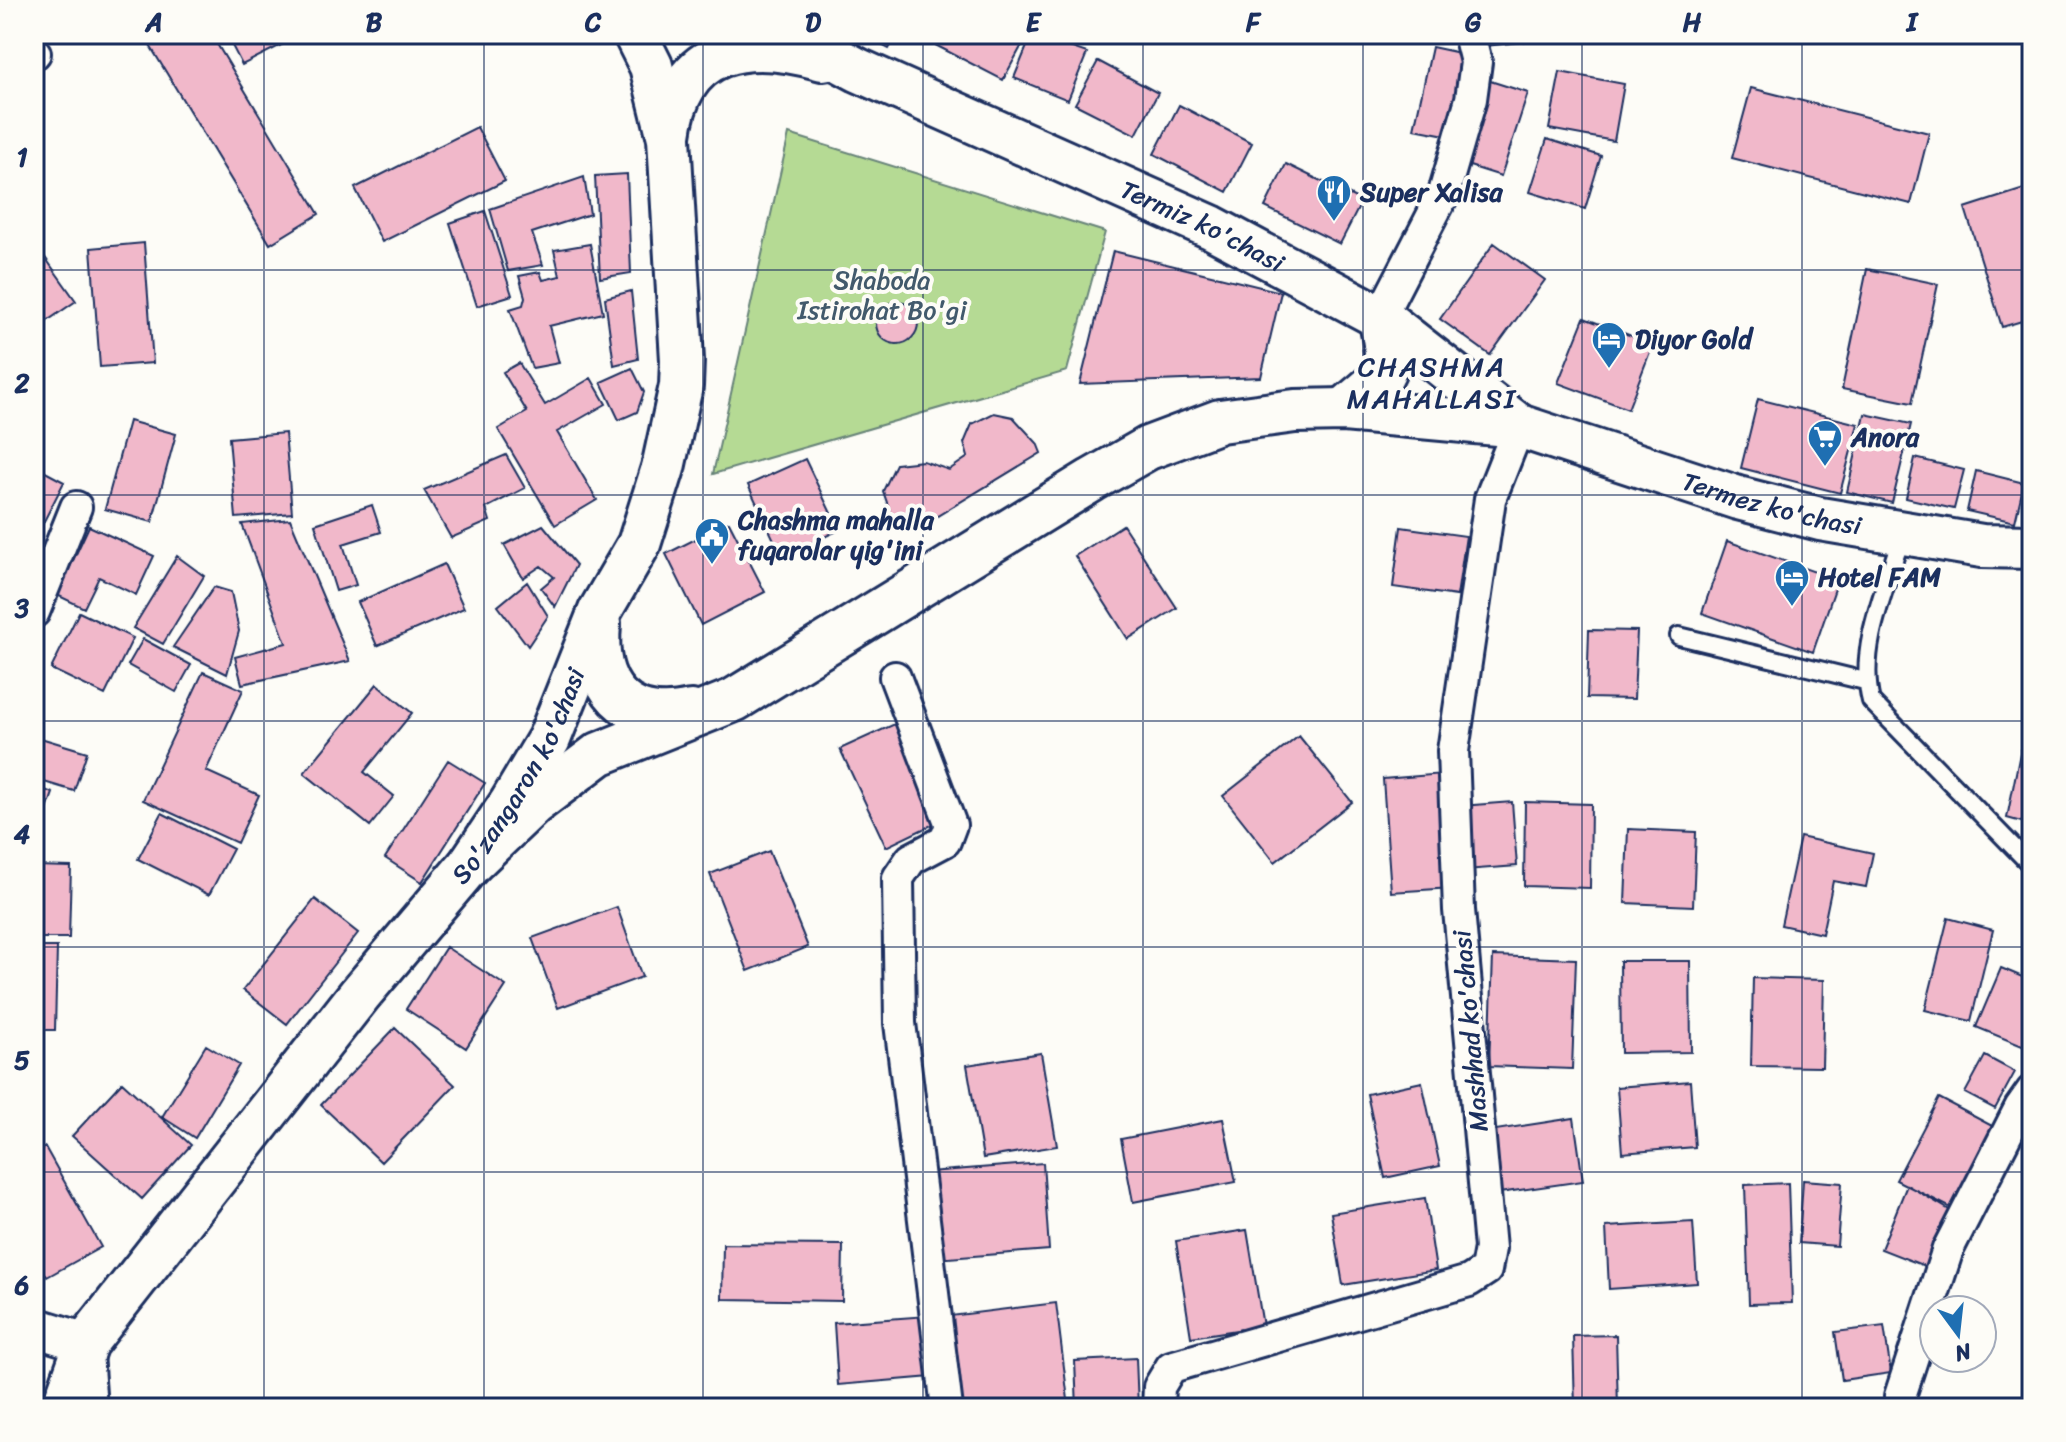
<svg xmlns="http://www.w3.org/2000/svg" width="2066" height="1442" font-family="Sriracha,sans-serif">
<rect width="100%" height="100%" fill="#fdfcf7"/>
<filter id="ink" filterUnits="userSpaceOnUse"><feTurbulence type="fractalNoise" baseFrequency=".0125" numOctaves="2"/><feDisplacementMap in="SourceGraphic" scale="16" xChannelSelector="R" yChannelSelector="G"/><feConvolveMatrix kernelMatrix="1 2 1 2 8 2 1 2 1" color-interpolation-filters="sRGB"/></filter>
<g filter="url(#ink)">
<!-- green -->
<path fill="#b5da94" stroke="#688479" stroke-width="2" d="M789,134L1105,232L1067,371L713,474Z"/>
<!-- building -->
<path fill="#f1b8ca" stroke="#1b2f5e" stroke-width="2" d="M143,34H211L319,214L270,244Z
M226,34H303L242,65Z
M860,34H897L889,49Z
M914,34H1028L1003,80Z
M1032,34L1087,53L1068,100L1014,78Z
M1485,34H1527L1528,41L1487,46Z
M1432,47L1469,55L1451,136L1414,129Z
M1098,61L1158,93L1136,135L1075,104Z
M1560,72L1624,84L1614,141L1549,129Z
M1484,79L1528,93L1501,176L1457,162Z
M1751,88L1929,133L1911,204L1732,158Z
M1179,105L1252,143L1227,192L1154,154Z
M477,127L505,181L382,242L355,188Z
M1547,139L1601,156L1585,209L1530,192Z
M1286,164L1362,201L1340,244L1265,207Z
M627,174L631,273L600,278L595,176Z
M584,177L590,214L532,233L543,265L508,271L490,209Z
M2027,188L2032,203V318L2002,327L1965,208Z
M485,211L512,295L477,306L450,223Z
M34,242L76,301L34,330Z
M144,243L153,363L100,367L91,248Z
M1494,243L1545,280L1490,355L1440,319Z
M590,244L603,313L549,326L559,363L532,368L510,309L523,305L525,297L519,276L540,272L543,280L560,276L554,250Z
M1113,251L1281,292L1261,377L1080,384Z
M1867,269L1938,284L1912,403L1842,389Z
M631,291L638,359L614,365L605,298Z
M876 323a21 21 0 1 1 42 0a21 21 0 1 1-42 0Z
M1584,318L1653,344L1628,409L1558,383Z
M519,363L545,405L591,378L606,404L557,432L597,500L555,525L498,429L527,412L503,372Z
M632,368L644,392L637,412L619,420L601,382Z
M1758,399L1858,424L1840,493L1741,468Z
M34,408L44,421L34,429Z
M994,413L1013,417L1037,443L1041,453L911,532L894,523L883,491L896,464L923,461L949,470L968,457L964,443L972,424Z
M1865,414L1911,424L1892,503L1847,492Z
M129,421L176,434L152,522L105,509Z
M285,433L292,513L236,518L229,438Z
M506,455L525,488L486,508L490,521L451,538L424,490Z
M1915,458L1964,470L1954,509L1906,498Z
M805,459L839,530L782,557L748,485Z
M34,466L64,482L40,529L34,526Z
M1976,471L2024,483L2015,522L1967,511Z
M372,505L381,532L343,544L356,585L336,591L315,524Z
M290,519L350,661L242,684L235,657L286,643L242,524Z
M729,522L765,592L701,625L666,554Z
M543,525L576,565L555,607L541,588L554,577L541,566L523,578L504,545Z
M1123,525L1177,608L1128,639L1075,556Z
M89,526L154,556L136,595L99,577L84,608L57,595Z
M1401,527L1466,536L1457,596L1393,587Z
M1727,541L1838,580L1813,652L1702,613Z
M177,556L204,576L163,644L133,628Z
M444,564L464,608L377,646L358,602Z
M527,582L548,616L528,646L498,606Z
M214,587L231,592L239,631L227,674L173,647Z
M79,612L133,638L105,695L51,669Z
M1589,630L1637,631L1634,699L1587,698Z
M143,639L191,665L176,692L128,665Z
M203,672L243,690L206,771L259,795L237,843L143,800Z
M377,684L412,713L364,772L394,796L370,826L304,773Z
M2032,693V825L2007,818Z
M897,723L942,820L886,847L840,749Z
M34,736L87,752L74,791L34,779Z
M1299,736L1352,802L1275,862L1223,796Z
M448,760L485,783L422,882L385,858Z
M1443,774L1452,888L1391,892L1383,779Z
M34,786L53,793L35,843H34Z
M1512,802L1517,866L1465,870L1461,806Z
M1525,802L1591,804L1590,888L1524,886Z
M162,813L233,849L209,895L138,859Z
M1628,829L1696,832L1693,906L1625,903Z
M1800,837L1873,853L1866,887L1833,881L1822,934L1781,925Z
M769,851L808,947L748,971L710,874Z
M34,866L71,867L69,938H34Z
M315,899L358,933L287,1024L243,990Z
M617,907L642,977L558,1008L532,938Z
M1948,918L1993,930L1971,1021L1925,1010Z
M34,947H57L55,1030H34Z
M446,947L506,986L466,1048L406,1009Z
M1493,956L1576,959L1572,1069L1489,1066Z
M1620,961H1690L1691,1052L1621,1053Z
M2001,968L2032,981V1050L1976,1027Z
M1753,978L1824,980L1822,1067L1751,1066Z
M395,1028L455,1085L381,1162L321,1105Z
M206,1045L239,1065L195,1138L162,1117Z
M1041,1053L1057,1146L983,1158L967,1065Z
M1985,1056L2015,1072L1995,1109L1965,1093Z
M1690,1081L1695,1147L1622,1153L1617,1087Z
M122,1082L191,1145L142,1199L72,1136Z
M1422,1082L1440,1166L1385,1178L1367,1094Z
M1939,1098L1994,1127L1951,1208L1896,1180Z
M1574,1118L1583,1181L1499,1193L1489,1131Z
M1223,1119L1236,1182L1133,1202L1121,1139Z
M45,1147L101,1247L47,1277L34,1254V1154Z
M1043,1163L1049,1250L936,1259L929,1172Z
M1803,1180L1842,1183L1837,1246L1799,1243Z
M1788,1183L1792,1303L1749,1304L1745,1185Z
M1907,1185L1951,1211L1932,1269L1881,1249Z
M1425,1198L1436,1270L1343,1285L1331,1213Z
M1693,1222L1697,1283L1609,1289L1606,1227Z
M1247,1230L1263,1326L1191,1337L1176,1241Z
M723,1244L843,1245L842,1301L722,1299Z
M1056,1303L1069,1408H961L950,1316Z
M927,1316L931,1377L838,1385L834,1323Z
M1884,1326L1891,1373L1842,1380L1835,1332Z
M1616,1335L1618,1408H1575L1573,1336Z
M1136,1358L1138,1408H1077L1075,1361Z"/>
<g fill="none" stroke-linecap="round" stroke-linejoin="round">
<!-- service casing -->
<g stroke="#1b2f5e" stroke-width="22">
<path id="service" d="M1902,535C1887,586 1857,648 1871,701L2032,866
M1679,636L1865,681"/>
</g>
<!-- minor casing -->
<g stroke="#1b2f5e" stroke-width="36">
<path id="minor" d="M34,54L35,53
M1380,317L1444,193L1471,99L1476,62L1469,34
M34,612L76,507
M895,677L951,825L945,841L911,859L898,878L900,1023L947,1408
M87,1353L91,1408
M1900,1396L1948,1249L2020,1108L2032,1091
M1158,1408L1159,1387L1171,1367L1469,1281L1486,1270L1490,1248L1459,910L1453,751L1490,499L1519,426"/>
</g>
<!-- tertiary casing -->
<g stroke="#1b2f5e" stroke-width="44">
<path id="tertiary" d="M34,1327L86,1343"/>
</g>
<!-- secondary casing -->
<g stroke="#1b2f5e" stroke-width="48">
<g id="secondary">
<path id="s1" d="M791,34L858,70L1211,227L1380,317L1519,426"/>
<path d="M669,135C680,45 747,38 823,59"/>
<path d="M1344,410C1389,371 1393,378 1380,317"/>
<path d="M599,624C593,687 625,727 691,712"/>
<path id="s2" d="M470,864L533,804L599,754L734,700L1092,480L1148,448L1220,421L1295,411L1344,410L1519,426L1738,498L1820,519L1982,546L2032,547"/>
<path id="s3" d="M63,1408L86,1343L360,994L470,864L511,803L549,739L600,611L639,544L663,468L681,386L682,360L669,138L651,66L635,34"/>
</g>
</g>
<!-- service -->
<use href="#service" stroke="#fdfcf7" stroke-width="16"/>
<!-- minor -->
<use href="#minor" stroke="#fdfcf7" stroke-width="30"/>
<!-- tertiary -->
<use href="#tertiary" stroke="#fdfcf7" stroke-width="38"/>
<!-- secondary -->
<use href="#secondary" stroke="#fdfcf7" stroke-width="42"/>
</g>
</g>
<!-- grid -->
<path fill="none" stroke="#1b2f5e" stroke-width="2" stroke-opacity="0.55" d="M264,34V1408M484,34V1408M703,34V1408M923,34V1408M1143,34V1408M1363,34V1408M1582,34V1408M1802,34V1408M34,270H2032M34,495H2032M34,721H2032M34,947H2032M34,1172H2032"/>
<!-- icons -->
<defs>
<g id="restaurant-pin" transform="scale(1.8)"><path d="M0 17L-7.5 6A9.5 9.5 0 1 1 7.5 6Z" fill="#1f6fb2" stroke="#fdfcf7"/><path d="M-5-6h1v4h1v-4h1v4h1v-4h1v5L-1.5 .5V6h-2V.5L-5-1ZM5-6V6H3V1.5H1.5Q1.5-4 5-6Z" fill="#fff"/></g>
<g id="hotel-pin" transform="scale(1.8)"><path d="M0 17L-7.5 6A9.5 9.5 0 1 1 7.5 6Z" fill="#1f6fb2" stroke="#fdfcf7"/><path d="M-6-4.5h1.5V1H6V5H4.5V3h-9V5H-6ZM-4 0a1.8 1.8 0 1 1 3.6 0ZM.5 0V-2.5h3Q6-2.5 6 0Z" fill="#fff"/></g>
<g id="supermarket-pin" transform="scale(1.8)"><path d="M0 17L-7.5 6A9.5 9.5 0 1 1 7.5 6Z" fill="#1f6fb2" stroke="#fdfcf7"/><path d="M-6-5.5h2.5l.6 2H6L4.5 2H-2.5L-4.4-4H-6ZM-1.5 3.2a1.3 1.3 0 1 0 .1 0ZM3 3.2a1.3 1.3 0 1 0 .1 0Z" fill="#fff"/></g>
<g id="civic-pin" transform="scale(1.8)"><path d="M0 17L-7.5 6A9.5 9.5 0 1 1 7.5 6Z" fill="#1f6fb2" stroke="#fdfcf7"/><path d="M-.6-6.5H3V-4.5H.6V-3L4-1V1h2V6H-6V1h2V-1L-.6-3ZM-1.2 2.5V6h2.4V2.5Z" fill="#fff"/></g>
</defs>
<g fill-rule="evenodd">
<use href="#restaurant-pin" x="1334" y="192"/>
<use href="#hotel-pin" x="1609" y="339"/>
<use href="#supermarket-pin" x="1825" y="437"/>
<use href="#civic-pin" x="712" y="535"/>
<use href="#hotel-pin" x="1792" y="577"/>
</g>
<g text-anchor="middle" dominant-baseline="central" stroke-width="8" stroke-linejoin="round" paint-order="stroke">
<!-- poi labels -->
<g font-size="26" font-weight="bold" fill="#1b2f5e" stroke="#fdfcf7" text-anchor="start">
<text x="1360" y="192">Super Xalisa</text>
<text x="1635" y="339">Diyor Gold</text>
<text x="1851" y="437">Anora</text>
<text x="738" y="520">Chashma mahalla<tspan x="738" dy="30">fuqarolar yig'ini</tspan></text>
<text x="1818" y="577">Hotel FAM</text>
</g>
<!-- street labels -->
<g font-size="26" fill="#1b2f5e" stroke="#fdfcf7">
<text stroke="none"><textPath href="#s1" startOffset="454">Termiz ko'chasi</textPath></text>
<text stroke="none"><textPath href="#s2" startOffset="1442">Termez ko'chasi</textPath></text>
<text stroke="none"><textPath href="#s3" startOffset="784">So'zangaron ko'chasi</textPath></text>
<text transform="translate(1470 1031) rotate(-95)">Mashhad ko'chasi</text>
</g>
<!-- park labels -->
<g font-size="26" fill="#425a6c" stroke="#fdfcf7">
<text x="882" y="280">Shaboda<tspan x="882" dy="30">Istirohat Bo'gi</tspan></text>
</g>
<!-- neighbourhood labels -->
<g font-size="28" letter-spacing="2" fill="#1b2f5e" stroke="#fdfcf7">
<text x="1432" y="366">CHASHMA<tspan x="1432" dy="32">MAHALLASI</tspan></text>
</g>
</g>
<!-- margin -->
<rect width="2066" height="1442" fill="none" stroke="#fdfcf7" stroke-width="88"/>
<!-- north arrow -->
<g transform="translate(1958 1334) rotate(165)"><circle r="38" fill="#fdfcf7" stroke="#a3aaba" stroke-width="2"/>
<path d="M0-6L14 30L0 20L-14 30Z" fill="#1f6fb2"/>
<text y="-12" font-size="22" font-weight="bold" text-anchor="middle" fill="#1b2f5e">N</text>
</g>
<rect x="44" y="44" width="1978" height="1354" fill="none" stroke="#1b2f5e" stroke-width="3"/>
<g font-size="26" text-anchor="middle" font-weight="bold" fill="#1b2f5e">
<text x="154" y="31">A</text>
<text x="374" y="31">B</text>
<text x="593" y="31">C</text>
<text x="813" y="31">D</text>
<text x="1033" y="31">E</text>
<text x="1253" y="31">F</text>
<text x="1473" y="31">G</text>
<text x="1692" y="31">H</text>
<text x="1912" y="31">I</text>
<text x="22" y="166">1</text>
<text x="22" y="392">2</text>
<text x="22" y="617">3</text>
<text x="22" y="843">4</text>
<text x="22" y="1069">5</text>
<text x="22" y="1294">6</text>
</g>
</svg>
